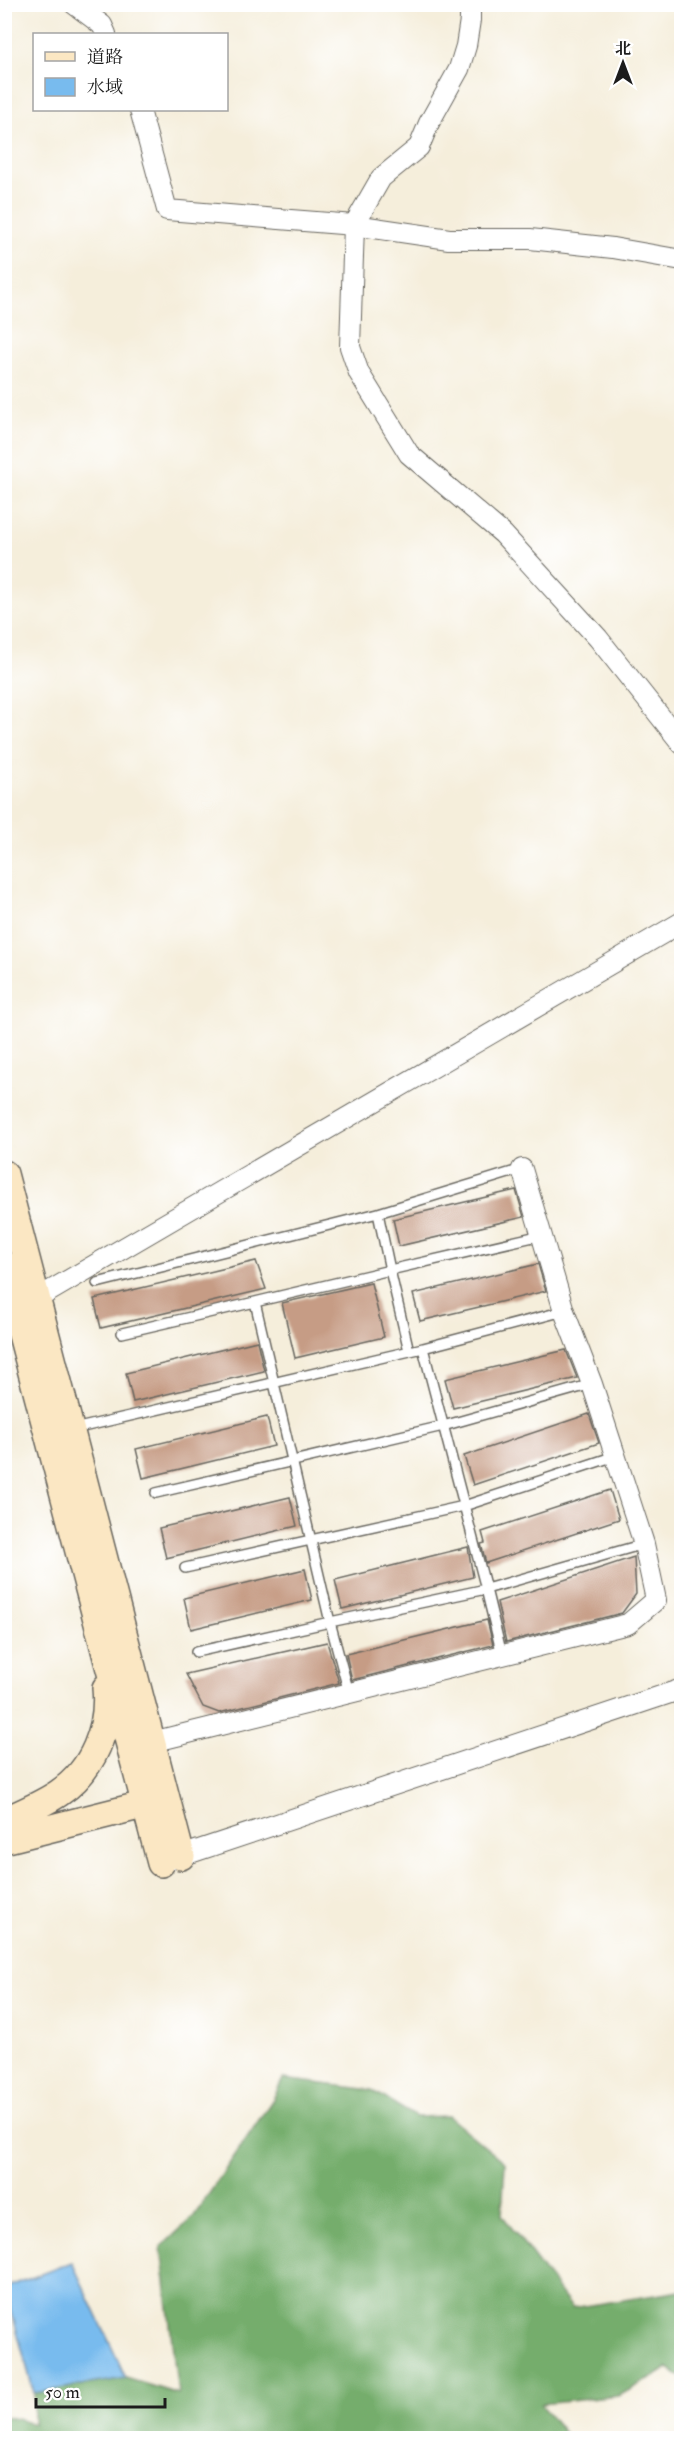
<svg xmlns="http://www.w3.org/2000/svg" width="686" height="2443" font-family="'IM FELL Double Pica','Noto Serif SC',serif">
<rect width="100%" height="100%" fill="#fff"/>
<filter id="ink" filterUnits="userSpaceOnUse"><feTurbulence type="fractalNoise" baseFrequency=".0167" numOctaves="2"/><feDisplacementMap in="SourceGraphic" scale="12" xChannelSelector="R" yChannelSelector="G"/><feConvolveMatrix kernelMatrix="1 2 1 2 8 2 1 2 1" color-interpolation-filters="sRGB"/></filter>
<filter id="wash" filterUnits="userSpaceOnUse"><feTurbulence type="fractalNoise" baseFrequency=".008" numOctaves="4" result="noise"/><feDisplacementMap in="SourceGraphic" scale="24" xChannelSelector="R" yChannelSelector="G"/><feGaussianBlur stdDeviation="1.35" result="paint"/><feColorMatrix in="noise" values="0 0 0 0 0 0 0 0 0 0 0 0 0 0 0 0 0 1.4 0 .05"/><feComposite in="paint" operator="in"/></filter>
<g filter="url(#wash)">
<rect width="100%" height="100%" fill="#f5eedb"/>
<!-- forest -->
<path fill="#74ad6c" stroke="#486444" stroke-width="1.5" d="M283,2079L372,2090L416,2117L448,2116L505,2163L502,2215L572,2308L681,2291V2377L668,2368L619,2396L541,2404L568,2438H5L4,2416L34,2424V2393L126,2378L178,2394L161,2247L194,2216L273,2099Z"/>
<!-- water -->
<path fill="#78bbee" stroke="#4a6c85" stroke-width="1.5" d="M72,2262L126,2378L34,2393L5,2288Z"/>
<g id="blocks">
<!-- building -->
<path fill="#c69c85" d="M516,1190L524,1217L399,1246L393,1219Z
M256,1261L266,1289L101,1328L94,1299Z
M538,1264L546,1291L420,1321L413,1294Z
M371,1283L384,1337L295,1358L282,1303Z
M257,1341L264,1371L133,1402L126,1373Z
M566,1350L577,1378L453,1408L445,1379Z
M589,1414L599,1443L473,1485L464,1456Z
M267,1417L274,1446L143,1478L136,1449Z
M610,1490L619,1519L486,1563L481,1544L485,1543L482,1532Z
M290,1497L297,1526L166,1558L159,1528Z
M468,1547L473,1577L342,1609L335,1580Z
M634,1557L636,1594L622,1613L506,1642L497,1602Z
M305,1569L312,1600L191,1629L184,1598Z
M487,1620L493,1645L352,1680L346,1654Z
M327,1642L339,1683L219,1713L203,1707L186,1674Z"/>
</g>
</g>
<g filter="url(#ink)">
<use href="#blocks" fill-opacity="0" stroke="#68665f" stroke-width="1.5"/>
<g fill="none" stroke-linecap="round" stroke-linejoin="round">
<!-- lane casing -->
<g stroke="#68665f" stroke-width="12">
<path id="lane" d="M522,1169L378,1213L390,1270L542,1235
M97,1283L378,1213
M122,1333L255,1302
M423,1348L564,1311
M74,1429L423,1348L486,1589L330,1622L349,1693
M156,1493L443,1426L592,1384
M185,1568L464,1506L615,1456
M196,1652L330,1622L255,1302L390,1270L409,1351
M502,1655L486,1589L644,1544"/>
</g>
<!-- street casing -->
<g stroke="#68665f" stroke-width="22">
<path id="street" d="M74,4L102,25L106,34
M470,4V20L466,46L459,69L429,123L419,147L381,178L354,225L350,347L359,373L409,454L503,534L598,638L682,744
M140,110L167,210L354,225L449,239H530L613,248L682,260
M26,1305L682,922
M152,1742L628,1624L656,1600L644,1544L592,1384L564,1311L522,1169
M169,1860L682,1689"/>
</g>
<!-- secondary casing -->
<g stroke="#68665f" stroke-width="30">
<path id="secondary" d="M4,1174L181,1856
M4,1266L161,1863
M6,1820C24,1812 43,1804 59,1793C93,1770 110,1728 106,1688
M4,1840L163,1800"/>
</g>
<!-- lane -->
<use href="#lane" stroke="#fff" stroke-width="9"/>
<!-- street -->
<use href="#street" stroke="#fff" stroke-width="20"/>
<!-- secondary -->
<use href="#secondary" stroke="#fbe7c3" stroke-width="27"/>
</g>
</g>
<!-- margin -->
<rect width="686" height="2443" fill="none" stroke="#fff" stroke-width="24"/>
<!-- legend -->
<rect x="33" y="33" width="195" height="78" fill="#ffffff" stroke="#a4a4a4" stroke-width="1.5"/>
<rect x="45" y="52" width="30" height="9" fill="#fbe7c3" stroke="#a4a4a4" stroke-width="1.5"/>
<text x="87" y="63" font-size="18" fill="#1c1c1c">道路</text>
<rect x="45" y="78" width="30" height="18" fill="#78bbee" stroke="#a4a4a4" stroke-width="1.5"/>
<text x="87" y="93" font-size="18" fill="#1c1c1c">水域</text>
<!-- north arrow -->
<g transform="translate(623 63)" stroke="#ffffff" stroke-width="4.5" paint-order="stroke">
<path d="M0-4.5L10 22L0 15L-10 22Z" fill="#1c1c1c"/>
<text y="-9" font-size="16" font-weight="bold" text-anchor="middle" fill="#1c1c1c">北</text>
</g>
<!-- scale -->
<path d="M36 2398v9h129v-9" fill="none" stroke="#1c1c1c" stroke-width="3"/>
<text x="45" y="2398" font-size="18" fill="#1c1c1c" stroke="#ffffff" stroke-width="4.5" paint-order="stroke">50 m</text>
</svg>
